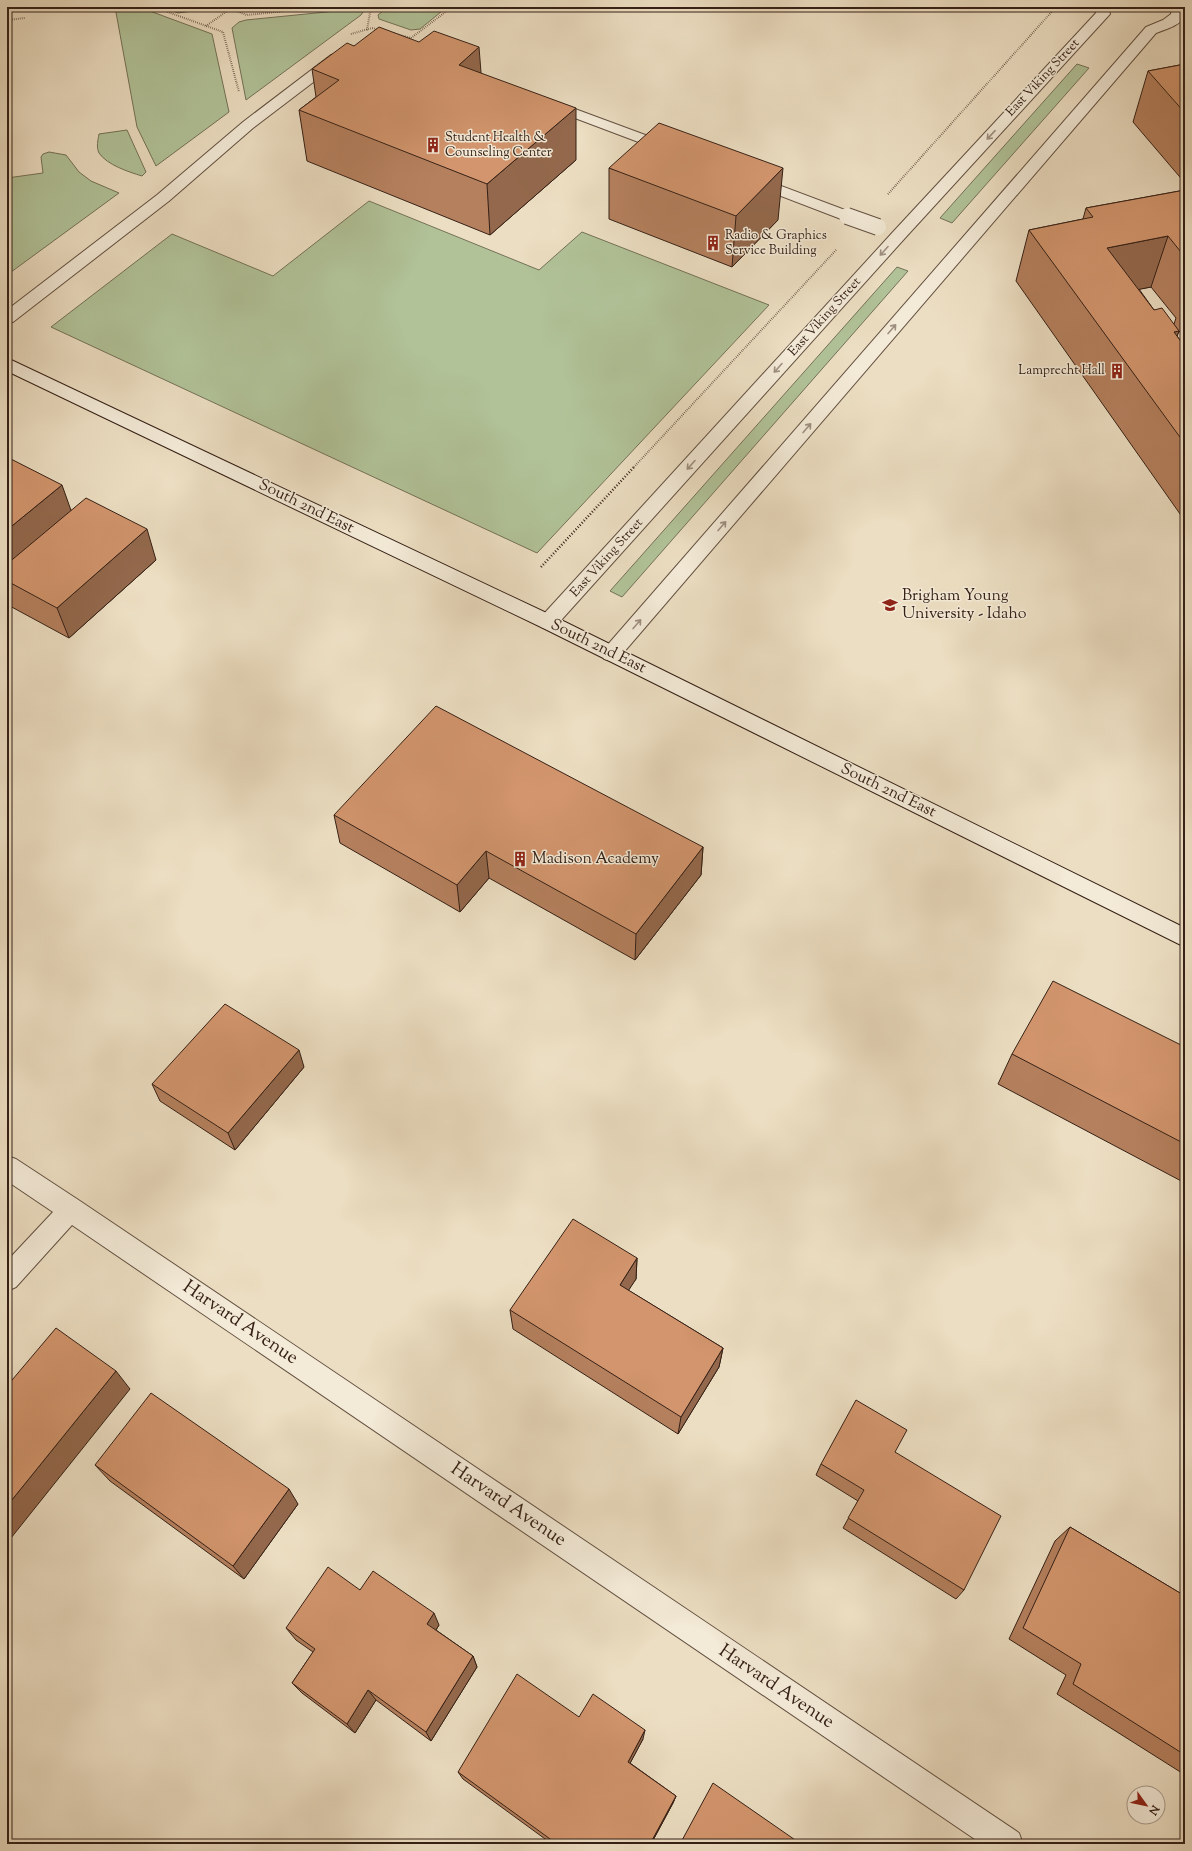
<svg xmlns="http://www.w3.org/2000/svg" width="1192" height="1851" font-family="'Sorts Mill Goudy',serif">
<rect width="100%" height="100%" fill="#ecdec2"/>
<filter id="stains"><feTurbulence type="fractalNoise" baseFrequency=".005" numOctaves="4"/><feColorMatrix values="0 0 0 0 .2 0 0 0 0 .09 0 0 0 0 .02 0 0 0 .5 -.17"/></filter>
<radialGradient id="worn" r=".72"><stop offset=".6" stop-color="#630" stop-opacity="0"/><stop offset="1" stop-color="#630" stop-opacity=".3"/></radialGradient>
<!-- green -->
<path fill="#b1c298" stroke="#737157" d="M115,7H139L212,34L229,112L156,166L137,127Z
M163,7H203L207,9L178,13Z
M388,7H447L420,29L411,30L379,19L378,15Z
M356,9L363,12L361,15L246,100L232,28L239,22L246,20Z
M1077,64L1089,68L952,223L940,218Z
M127,130L146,172L142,176C129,172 107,165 99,153C96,147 98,140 99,134Z
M49,152L66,155L79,172L91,181L119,193L7,275V178L43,173L41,157L43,154Z
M369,201L539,270L582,232L769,305L537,553L51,327L172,234L273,276Z
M897,267L908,271L622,597L610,591Z"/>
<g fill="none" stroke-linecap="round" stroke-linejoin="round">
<!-- minor casing -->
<g stroke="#635041" stroke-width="2">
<path id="minor" d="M1094,7H1108L1110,14L905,238L555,627L548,629L541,627L538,622L541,617L893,232L1096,13Z
M1172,7H1185C1185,10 1186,14 1184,17C1181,25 1164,30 1156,33L618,659L611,661L604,659L601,654L604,649L1146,27L1163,20L1171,14Z
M336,54L341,55L343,58L341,61L253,128L169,201L13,322L7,323V310L157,195L243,122L331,55Z
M548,99L675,146L678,149L675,152L670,154L665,152L543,106L541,103L543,100Z
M752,175L853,213L855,216L853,219L847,221L841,219L747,183L744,180L747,177Z
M7,1156L16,1159L80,1201L1019,1833L1023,1844H982L72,1225L16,1287L7,1291V1261L53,1212L7,1181Z"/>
</g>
<!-- secondary casing -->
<g stroke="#352016" stroke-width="2">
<path id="secondary" d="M7,358L555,617L1185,928V947L541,627L7,371Z"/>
</g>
<!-- path-far1 -->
<path stroke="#352016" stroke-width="2" stroke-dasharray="0.5 1.5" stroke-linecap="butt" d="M154,7L223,32L239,92
M225,7L247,15L326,7
M8,20L25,18
M206,26L230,9
M367,30L371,7
M388,32L411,38L452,7
M351,34L372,28L380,30
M888,194L1056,7
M634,467L837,249"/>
<!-- path -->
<path stroke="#352016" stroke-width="2.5" stroke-dasharray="1 2" stroke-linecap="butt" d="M541,567L635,466"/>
<!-- minor -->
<use href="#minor" fill="#f3ead7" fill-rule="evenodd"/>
<!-- secondary -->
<use href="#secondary" fill="#f3ead7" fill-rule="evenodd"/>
<!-- minor-bridge casing -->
<g stroke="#635041" stroke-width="18" stroke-linecap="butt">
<path id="minor-bridge" d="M847,216L878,227"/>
</g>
<!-- minor-bridge -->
<use href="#minor-bridge" stroke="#f3ead7" stroke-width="16"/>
</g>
<!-- wall -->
<path fill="#b5805e" stroke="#352016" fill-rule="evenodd" d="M354,46L481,73L576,160L490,235L307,161L299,110L316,97L312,69Z
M1185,64V183L1133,122L1148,71Z
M609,168L778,220L732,267L609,219Z
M1185,190V339L1179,331L1177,336L1185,347V521L1016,281L1029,230L1083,219L1086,208ZM1151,287L1176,318L1174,324L1154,310L1139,289Z
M7,457L71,510L156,560L69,638L8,605L7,603Z
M334,815L703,847L701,875L635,960L489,878L460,912L340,843Z
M1185,1047V1183L998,1084L1012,1054Z
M304,1067L235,1150L160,1101L152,1084Z
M637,1258L636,1279L628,1290L723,1348L719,1367L678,1434L513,1329L510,1310Z
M895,1452L964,1590L956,1599L843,1528L858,1501L816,1475L821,1464Z
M95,1465L298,1504L244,1579L110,1481Z
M1070,1527L1185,1596V1772L1182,1773L1057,1694L1066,1675L1009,1639L1055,1541Z
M360,1590L439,1625L436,1630L473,1656L477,1667L431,1741L376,1700L355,1733L302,1693L292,1683L313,1652L296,1640L286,1628Z
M579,1717L643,1739L630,1763L676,1796L673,1803L651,1844H552L463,1779L458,1772Z"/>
<!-- shaded-wall -->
<path fill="#93684c" stroke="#352016" d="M479,47L483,98L459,65Z
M576,108V160L490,235L487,184Z
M783,168L778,220L732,267L736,216Z
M1168,236L1151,287L1092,299L1107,248Z
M1179,331L1161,381L1174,332Z
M62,485L73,516L7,572V530Z
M147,529L156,560L69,638L57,608Z
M703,847L701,875L635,960L636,934Z
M486,851L489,878L460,912L457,885Z
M299,1050L304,1067L235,1150L228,1133Z
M637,1258L636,1279L619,1305L620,1285Z
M723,1348L719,1367L678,1434L681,1417Z
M116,1371L130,1389L7,1543V1506Z
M289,1489L298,1504L244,1579L233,1566Z
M434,1613L439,1625L432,1636L427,1624Z
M473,1656L477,1667L431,1741L426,1732Z
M368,1690L376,1700L355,1733L347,1724Z
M645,1730L643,1739L627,1769L628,1762Z
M676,1796L673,1803L651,1844H650Z"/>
<!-- building -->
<path fill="#d2956d" stroke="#352016" d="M379,27L419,42L434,31L479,47L459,65L576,108L487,184L299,110L339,80L312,69L347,43L354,46Z
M1185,64V113L1148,71Z
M659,123L783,168L736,216L609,168Z
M1185,190V257L1168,236L1107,248L1154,310L1162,308L1179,331L1174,332L1185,347V444L1029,230L1093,217L1086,208Z
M7,457L62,485L7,530Z
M86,498L147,529L57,608L7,581V564Z
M436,706L703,847L636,934L486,851L457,885L334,815Z
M1053,981L1185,1047V1144L1012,1054Z
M225,1004L299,1050L228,1133L152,1084Z
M573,1219L637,1258L620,1285L723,1348L681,1417L510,1310Z
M56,1328L116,1371L7,1506V1386Z
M151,1393L289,1489L233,1566L95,1465Z
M856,1400L907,1430L895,1452L1001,1516L964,1590L848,1518L864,1490L821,1464Z
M1070,1527L1185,1596V1755L1073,1684L1081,1664L1023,1628Z
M328,1567L360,1590L373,1571L434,1613L427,1624L473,1656L426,1732L368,1690L347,1724L292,1683L315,1649L286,1628Z
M517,1674L579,1717L593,1694L645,1730L628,1762L676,1796L650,1844H557L458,1772Z
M713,1783L801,1844H680Z"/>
<!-- one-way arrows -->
<defs><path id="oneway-shaft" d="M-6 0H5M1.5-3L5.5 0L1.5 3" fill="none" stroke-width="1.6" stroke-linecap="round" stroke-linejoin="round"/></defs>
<g stroke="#9e8f80">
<use href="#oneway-shaft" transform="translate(991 135) rotate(133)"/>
<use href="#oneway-shaft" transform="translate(884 251) rotate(132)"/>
<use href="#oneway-shaft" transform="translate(892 329) rotate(-49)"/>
<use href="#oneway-shaft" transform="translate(778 368) rotate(132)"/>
<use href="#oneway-shaft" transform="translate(807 428) rotate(-49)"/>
<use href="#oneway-shaft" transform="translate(691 465) rotate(132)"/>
<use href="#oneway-shaft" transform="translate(722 526) rotate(-49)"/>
<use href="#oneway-shaft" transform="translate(637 624) rotate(-49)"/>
</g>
<!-- icons -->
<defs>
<g id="building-bare" transform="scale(1.2)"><path d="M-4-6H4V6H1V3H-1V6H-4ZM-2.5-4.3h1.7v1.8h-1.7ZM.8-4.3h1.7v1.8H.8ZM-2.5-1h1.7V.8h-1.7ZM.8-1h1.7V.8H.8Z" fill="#8f2418" stroke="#f3ead7" stroke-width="2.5" paint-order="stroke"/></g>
<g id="university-bare" transform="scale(1.2)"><path d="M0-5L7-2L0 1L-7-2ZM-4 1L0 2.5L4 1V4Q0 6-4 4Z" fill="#8f2418" stroke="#f3ead7" stroke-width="2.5" paint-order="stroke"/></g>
</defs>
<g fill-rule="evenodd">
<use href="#building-bare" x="433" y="145"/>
<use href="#building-bare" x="713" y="243"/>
<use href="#building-bare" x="1117" y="371"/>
<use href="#university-bare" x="890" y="605"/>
<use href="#building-bare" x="520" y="859"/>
</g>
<g text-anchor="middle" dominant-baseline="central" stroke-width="3" stroke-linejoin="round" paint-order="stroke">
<!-- far-street labels -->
<g font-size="13" fill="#352016" stroke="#f3ead7">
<text transform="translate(1043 78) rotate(-47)">East Viking Street</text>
<text transform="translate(825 317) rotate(-48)">East Viking Street</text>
<text transform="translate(607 558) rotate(-48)">East Viking Street</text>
</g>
<!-- far-poi labels -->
<g font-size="13" fill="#352016" stroke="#f3ead7" text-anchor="start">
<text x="445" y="138">Student Health &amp;<tspan x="445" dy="15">Counseling Center</tspan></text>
<text x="725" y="236">Radio &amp; Graphics<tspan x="725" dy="15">Service Building</tspan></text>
<text x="1105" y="371" text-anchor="end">Lamprecht Hall</text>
</g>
<!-- street labels -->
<g font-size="16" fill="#352016" stroke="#f3ead7">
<text transform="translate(306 507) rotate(26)">South 2nd East</text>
<text transform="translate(598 647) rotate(26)">South 2nd East</text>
<text transform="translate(888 791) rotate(26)">South 2nd East</text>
</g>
<!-- poi labels -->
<g font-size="16" fill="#352016" stroke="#f3ead7" text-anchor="start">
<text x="902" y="596">Brigham Young<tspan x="902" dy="18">University - Idaho</tspan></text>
<text x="532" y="859">Madison Academy</text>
</g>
<!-- near-street labels -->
<g font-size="19" fill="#352016" stroke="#f3ead7">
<text transform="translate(240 1323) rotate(34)">Harvard Avenue</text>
<text transform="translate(508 1505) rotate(34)">Harvard Avenue</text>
<text transform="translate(776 1687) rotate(34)">Harvard Avenue</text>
</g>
</g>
<!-- margin -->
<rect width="1192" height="1851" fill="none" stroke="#ecdec2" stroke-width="24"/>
<rect x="8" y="8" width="1176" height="1835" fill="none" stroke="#352016" stroke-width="2"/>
<rect x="12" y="12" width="1168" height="1827" fill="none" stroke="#352016"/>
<!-- north arrow -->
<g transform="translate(1146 1805) rotate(123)"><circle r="19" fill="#f3ead7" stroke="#a7998a"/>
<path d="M0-3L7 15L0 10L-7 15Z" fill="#8f2418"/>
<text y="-6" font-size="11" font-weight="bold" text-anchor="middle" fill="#352016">N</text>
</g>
<rect width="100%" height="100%" filter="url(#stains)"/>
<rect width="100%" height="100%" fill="url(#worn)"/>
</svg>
